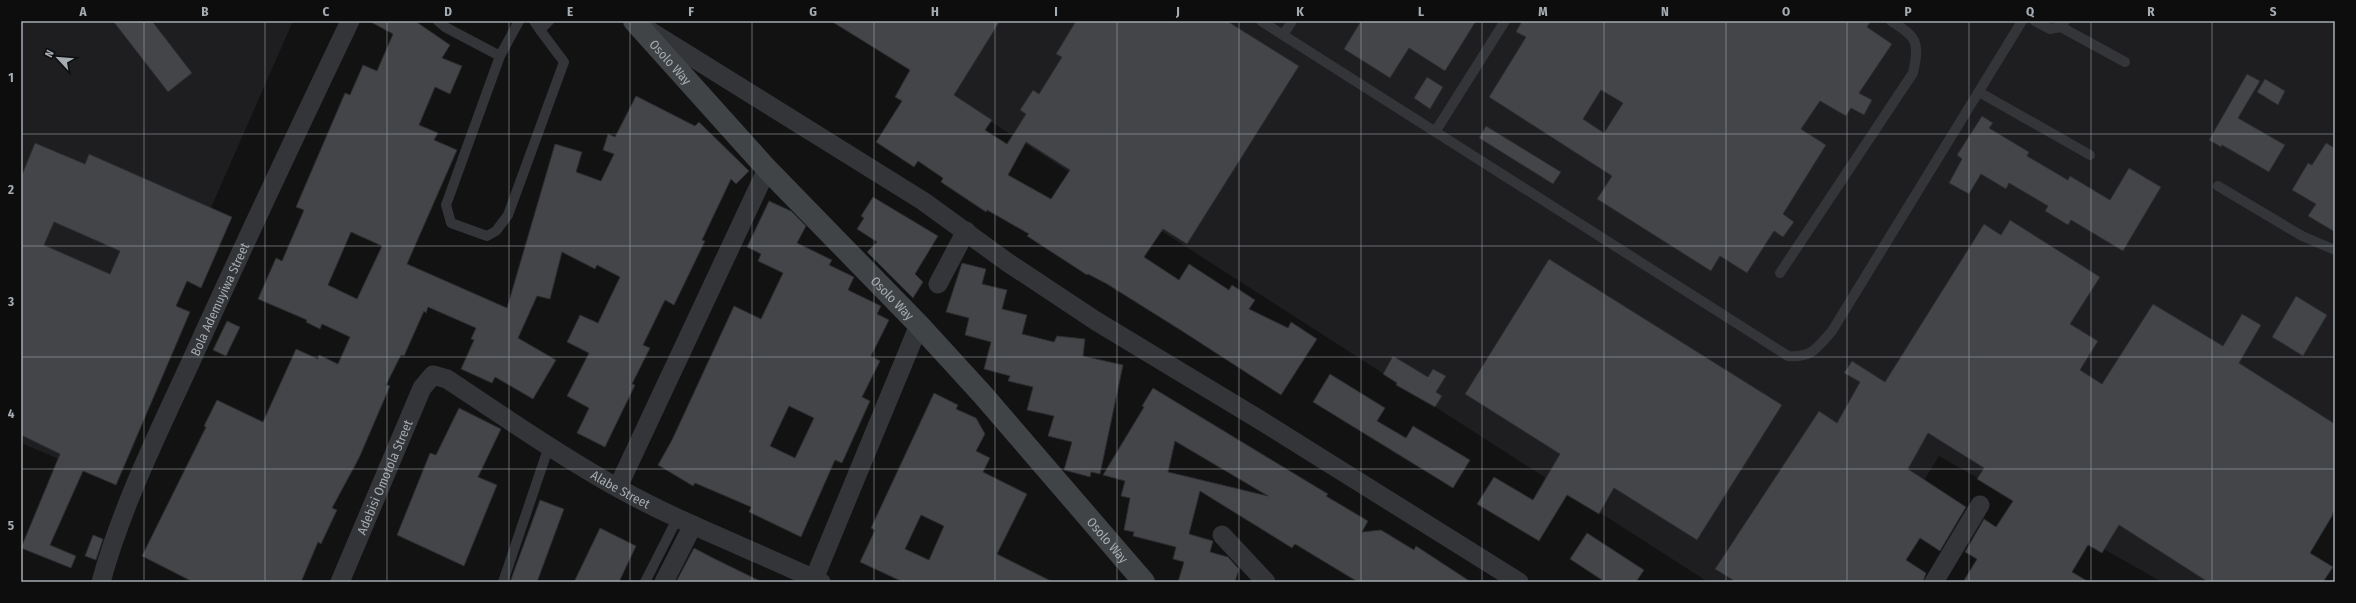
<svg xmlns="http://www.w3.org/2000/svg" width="2356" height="603" font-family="'Fira Sans Condensed',sans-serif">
<rect width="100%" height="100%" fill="#121213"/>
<!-- built -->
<path fill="#1e1e20" d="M21,21H293L94,474L21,443Z
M830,21H2335V446L2275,582H2162L1939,456L1861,582H1708L898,62Z"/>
<!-- building -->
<path fill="#444548" stroke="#2c2d2f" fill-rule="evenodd" d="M113,21H152L192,73L168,92Z
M369,21H415L450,45L442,58L462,66L450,94L435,87L419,125L438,133L434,140L457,150L407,264L507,308L555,144L582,152L576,172L601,181L614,154L603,150L608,134L615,137L636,96L695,126L699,122L749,171L736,184L731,179L702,240L705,241L674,305L665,300L643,345L650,348L632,384L635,385L605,447L577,433L589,408L567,396L589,353L567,342L580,315L598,323L620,277L597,265L595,269L562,252L550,299L537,296L518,338L556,360L533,399L495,377L492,383L461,369L474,340L471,339L476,328L428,307L426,313L424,311L404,356L401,355L386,385L390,386L359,458L332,508L337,510L321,544L318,542L301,582H193L142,556L206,427L204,426L217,400L263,422L296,349L318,359L319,355L338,364L350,337L322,324L320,329L306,322L307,320L258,299L276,258L282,261L304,210L296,207L345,93L350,95L363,65L377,71L393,34ZM351,232L382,246L357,299L328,285Z
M831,21H1000L954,95L992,120L985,130L1007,144L1026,114L1020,110L1033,90L1039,94L1062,57L1056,54L1076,21H1227L1299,66L1187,244L1163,229L1144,257L1179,280L1189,264L1229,290L1232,285L1255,300L1249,309L1288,328L1291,322L1317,339L1281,395L1182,331L1107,284L1088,274L1087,275L1027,236L1029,234L987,210L986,212L941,182L943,178L918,161L914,167L876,142L902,101L895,97L910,70ZM1026,142L1070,170L1051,199L1008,175Z
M1361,21H1476L1445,71L1409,48L1390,78L1344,49Z
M1522,21H1871L1867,27L1892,44L1859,93L1872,100L1864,115L1851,108L1846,116L1820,101L1801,129L1826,145L1783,214L1794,222L1783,237L1774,231L1747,273L1720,256L1711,271L1597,199L1612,176L1489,97L1526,37L1516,32ZM1601,90L1623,103L1604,133L1583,119Z
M2247,74L2260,81L2238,118L2285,145L2269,172L2222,145L2221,147L2209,140Z
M1427,77L1443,87L1430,109L1414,98Z
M2265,79L2285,91L2278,105L2257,92Z
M1982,116L1993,123L1989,128L2029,152L2027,156L2068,180L2070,176L2110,200L2129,168L2161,187L2123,251L2071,220L2068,225L2045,211L2048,206L2009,183L2006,189L1981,174L1969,194L1949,183L1962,159L1957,155Z
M1486,126L1561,172L1553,184L1479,138Z
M35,143L85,164L89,154L232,217L201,288L187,281L176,306L190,312L116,485L83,471L50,545L76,556L71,568L21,548L60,454L21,435V177ZM54,222L120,251L110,274L44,245Z
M2326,143L2335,148V232L2308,216L2316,204L2292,190L2308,163L2312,165Z
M873,197L938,236L915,274L923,282L913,298L867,252L877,242L857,229L864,218L861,216Z
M769,201L791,211L806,226L797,243L832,260L829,265L854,277L848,290L881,306L877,314L889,320L871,356L880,361L862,397L870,401L842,463L835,460L801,537L749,512L751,507L695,483L693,486L658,465L672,440L734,306L761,319L783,273L758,261L761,254L747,247ZM789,406L814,418L795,458L770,446Z
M2010,220L2100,277L2070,324L2098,341L2080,370L2102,384L2153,304L2223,346L2242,314L2261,325L2239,363L2335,424V507L2332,516L2310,553L2333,567L2323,582H2208L2119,525L2102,553L2088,545L2072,572L2089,582H1963L1977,559L1965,552L1984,519L1996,527L2013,501L1977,479L1984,468L1928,433L1908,469L1966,507L1940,551L1920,538L1906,560L1926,573L1923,582H1736L1715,569L1819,411L1837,423L1860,382L1844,373L1852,361L1885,382L1984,224L2001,235Z
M1549,259L1782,405L1697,540L1614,488L1599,514L1567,495L1539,541L1477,504L1494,477L1533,500L1560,454L1465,394Z
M962,263L986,269L982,284L1007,290L1002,309L1027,315L1022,334L1054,342L1057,336L1085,339L1083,356L1123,365L1100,474L1091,472L1090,477L1064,470L1072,442L1048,436L1054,416L1027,410L1033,387L1008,381L1010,376L984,369L991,342L965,335L969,318L946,312Z
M2296,296L2327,315L2303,356L2272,337Z
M227,321L240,327L226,356L213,350Z
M1393,356L1428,377L1433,369L1446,376L1436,392L1442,396L1435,407L1396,385L1397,383L1383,374Z
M1330,374L1385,408L1377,421L1406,438L1413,426L1470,460L1453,488L1313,402Z
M1153,388L1313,485L1328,494L1326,496L1368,521L1362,532L1381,530L1414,550L1416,546L1471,582H1358L1295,544L1292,548L1200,491L1189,534L1213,541L1210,552L1228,557L1239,569L1235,582H1178L1184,562L1173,559L1176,547L1133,536L1134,532L1124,530L1130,498L1121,496L1125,481L1103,475L1144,407L1142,406ZM1175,441L1268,496L1168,472Z
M934,393L958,405L956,409L976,418L985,434L976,451L990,458L983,472L1027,494L997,554L1053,582H903L860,562L875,530L871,528ZM921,515L944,526L929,560L905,549Z
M459,408L501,429L478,477L497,485L464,566L397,535L430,453L436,455Z
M540,500L564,509L537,582H510Z
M600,528L636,546L619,582H574Z
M1587,533L1644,570L1636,582H1605L1570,559Z
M93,535L103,539L96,560L85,556Z
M694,548L713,558L762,582H676Z"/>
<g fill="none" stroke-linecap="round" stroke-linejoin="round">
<!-- service -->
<path stroke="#333538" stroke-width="10" d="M438,21L445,27L500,56
M519,21L500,56L446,205L451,223L487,236L496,231L508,215L564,62L540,30L549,21
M534,21L540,30
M1261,21L1788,356C1812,358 1817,348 1832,331L2022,21
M2035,21L2050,29L2061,27L2065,21
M2061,27L2125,62
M1283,35L1292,21
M1979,92L2090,155
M1435,132L1505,21
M2218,186L2302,236L2335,250
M1780,273L1913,73C1920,42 1917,37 1891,21
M503,582L549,446
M645,582L677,519"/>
<!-- minor -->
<g stroke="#333538" stroke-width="19">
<path d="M645,28L923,201L1007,262L1096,321L1260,420L1519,582"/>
<path d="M938,284L966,231"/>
<path d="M618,487L767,169"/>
<path d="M1222,535L1266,582"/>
<path d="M814,579L919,325"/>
<path id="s1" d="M101,582C122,505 160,429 193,357C244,244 297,132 350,21"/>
<path id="s2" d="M340,582L422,388L433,375L447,379C503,416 559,455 618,488C683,524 753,550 821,582"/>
<path d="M664,582L693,525"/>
<path d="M1934,582L1980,505"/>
</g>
<!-- secondary -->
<path stroke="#414447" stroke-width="22" id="s3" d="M634,21L767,169L919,325L983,395L1144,582"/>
</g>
<!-- grid -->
<path fill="none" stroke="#a5acb2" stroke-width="1" stroke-opacity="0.55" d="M144,21V582M265,21V582M387,21V582M509,21V582M630,21V582M752,21V582M874,21V582M995,21V582M1117,21V582M1239,21V582M1361,21V582M1482,21V582M1604,21V582M1726,21V582M1847,21V582M1969,21V582M2091,21V582M2212,21V582M21,134H2335M21,246H2335M21,357H2335M21,469H2335"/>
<g text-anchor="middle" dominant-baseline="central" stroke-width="4" stroke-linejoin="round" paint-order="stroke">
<!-- street labels -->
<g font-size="13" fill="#a5acb2" stroke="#0d0d0e">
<text stroke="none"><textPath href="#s3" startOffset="55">Osolo Way</textPath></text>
<text stroke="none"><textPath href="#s3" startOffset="379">Osolo Way</textPath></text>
<text stroke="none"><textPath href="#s1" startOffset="307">Bola Ademuyiwa Street</textPath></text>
<text stroke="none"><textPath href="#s2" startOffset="114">Adebisi Omotola Street</textPath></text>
<text stroke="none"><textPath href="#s2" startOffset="448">Alabe Street</textPath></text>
<text stroke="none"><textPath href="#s3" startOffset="703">Osolo Way</textPath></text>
</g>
</g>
<!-- border -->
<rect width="2356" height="603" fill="none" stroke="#0d0d0e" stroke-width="44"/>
<!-- north arrow -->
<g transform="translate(58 58) rotate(296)" stroke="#0d0d0e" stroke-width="3" paint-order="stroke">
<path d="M0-3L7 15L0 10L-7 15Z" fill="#a5acb2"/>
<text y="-6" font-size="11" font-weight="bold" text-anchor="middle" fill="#a5acb2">N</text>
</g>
<rect x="22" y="22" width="2312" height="559" fill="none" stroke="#a5acb2" stroke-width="1.5"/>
<g font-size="13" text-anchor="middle" font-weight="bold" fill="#a5acb2">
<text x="83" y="16">A</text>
<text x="205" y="16">B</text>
<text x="326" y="16">C</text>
<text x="448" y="16">D</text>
<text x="570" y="16">E</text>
<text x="691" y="16">F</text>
<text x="813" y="16">G</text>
<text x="935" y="16">H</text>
<text x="1056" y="16">I</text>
<text x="1178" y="16">J</text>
<text x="1300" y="16">K</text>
<text x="1421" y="16">L</text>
<text x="1543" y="16">M</text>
<text x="1665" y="16">N</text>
<text x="1786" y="16">O</text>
<text x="1908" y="16">P</text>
<text x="2030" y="16">Q</text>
<text x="2151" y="16">R</text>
<text x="2273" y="16">S</text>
<text x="11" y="82">1</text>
<text x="11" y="194">2</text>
<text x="11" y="306">3</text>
<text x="11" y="418">4</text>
<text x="11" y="530">5</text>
</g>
</svg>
